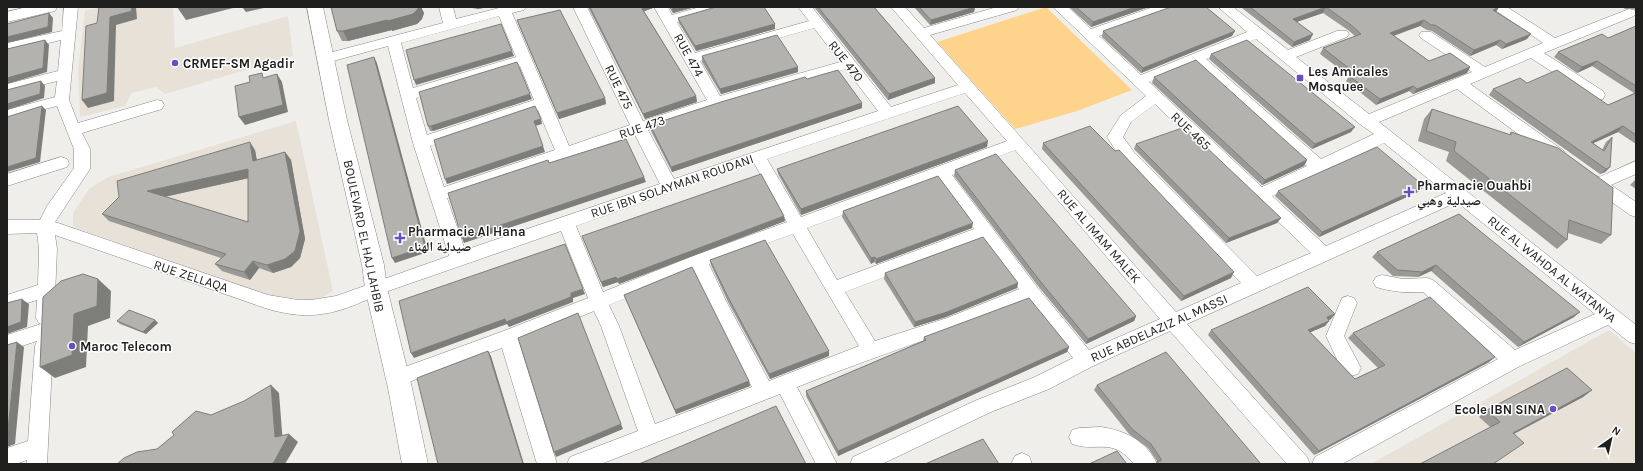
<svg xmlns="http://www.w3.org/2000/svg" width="1643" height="471" font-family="Karla,'Noto Naskh Arabic',sans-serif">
<rect width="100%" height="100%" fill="#f0eeeb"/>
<!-- built -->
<path fill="#e7e1d8" d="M100,7H173L175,48L288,16L293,56L165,94L156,87L132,93L125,106L80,117L78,70L85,11Z
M296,121L333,291L316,301L269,295L73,227V213L89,189L108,177Z
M1609,330L1636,353V464H1371Z"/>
<!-- green -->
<path fill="#fed48c" d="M1046,7L1132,90L1077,111L1015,129L937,42Z"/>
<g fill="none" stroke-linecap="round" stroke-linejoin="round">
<!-- minor casing -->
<g stroke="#8a8886" stroke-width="1">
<path id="minor" d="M64,7H78L69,100L78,123L157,100L162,101L164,105L162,109L82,133L90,149V169L55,222L268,295L298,300H311L336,296L449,256L413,143L388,46L326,63L321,61L319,58L321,55L443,23L439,7H453L456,19L503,7H526L524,10L512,13L569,146L630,125L573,7H587L643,121L707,100L654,7H668L672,15L700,7H722L720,10L677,22L695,53L809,21L798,7H812L891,107L958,85L891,7H905L924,28L997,7H1019L1017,10L930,35L1176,312L1241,283L1122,160L1107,137L1121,115L1146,96L1053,7H1068L1091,29L1153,7H1173L1171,10L1099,36L1141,75L1247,32L1218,7H1233L1288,50L1337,31H1347L1349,34L1347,37L1296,57L1369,114L1472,72L1421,38L1419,35L1421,32H1431L1485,67L1543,43L1491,7H1507L1555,38L1629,9L1634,10L1636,13L1634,16L1544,53L1603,91L1605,95L1603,99L1598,100L1593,99L1531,58L1470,84L1564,151L1566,155L1564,159L1558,161L1552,159L1457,89L1379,122L1636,325V344L1629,342L1608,325L1520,366L1342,464H1312L1315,457L1498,359L1423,292C1407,293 1392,292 1376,287L1373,282L1376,277L1382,275L1403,279L1427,278L1433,280L1515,350L1595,314L1457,202L1187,324L1307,457L1310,464H1287L1170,331L1093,366L1049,389L991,412L882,464H850L853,457L977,400L1035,377L1073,358L1028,301C951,332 873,357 797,387L837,464H816L780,394L601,464H567L570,457L638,431L601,326L594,311L519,342L557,464H537L502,348L398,386L391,384L388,378L391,372L501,332L588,298L561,231C504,251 448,270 391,290C368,298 347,311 322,314C304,317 286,314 268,309L55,235L57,249L54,318L51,323L48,324L52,325L54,331L52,337L46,339L51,340L53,346L47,464H27V460L16,464H7V448L28,441L35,346L37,341L7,351V335L41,324L39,323L36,318L37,300L7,309V295L38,285L39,249L37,233L7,234V220H40L47,206L74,168V149L57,106L22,115L7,121V110L55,97L57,81L7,94V84L58,71L61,40L7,53V43L62,31ZM499,16L516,57L413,88L401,43ZM814,28L840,62L720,96L700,61ZM1256,39L1361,125L1374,134L1321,159L1206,59ZM1194,64L1307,166L1262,187L1149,82ZM520,66L534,100L427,135L416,98ZM846,69L878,111L674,179L648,130L721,106ZM965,93L1007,141L801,217L767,159ZM1155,104L1311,253L1257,276L1134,152L1123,137L1131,122ZM538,110L555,150L444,187L430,146ZM635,135L660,184L465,250L447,198ZM1384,143L1446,193L1326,246L1272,196ZM1015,150L1160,319L1089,350L1037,287L952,175ZM754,163L787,222L693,256L603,292L576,226ZM938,180L974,229L837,280L807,228ZM793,234L859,346L769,381L727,303L709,264ZM982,240L1019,289L947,318L875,341L845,292ZM694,270L710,305L752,387L655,424L619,326L609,305Z
M61,157L67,159L69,163L67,167L7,186V174Z
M1636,161V174L1611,185L1636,202V217L1630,215L1588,185L1586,181L1588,177L1594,175L1599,177Z
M1348,296L1354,298L1357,303L1344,336L1361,368L1358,374L1351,376L1344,374L1326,336L1342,298Z
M1101,427C1124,430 1147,441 1157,464H1134C1111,436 1098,453 1072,444L1069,437L1072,430L1079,428Z
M1022,453L1029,456L1032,464H1011L1015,456Z"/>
</g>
<!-- tertiary casing -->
<g stroke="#8a8886" stroke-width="1">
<path id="tertiary" d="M27,7H57L55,11L7,22V12Z
M307,7H323L347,120L384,265L387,288L412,388L428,464H402L388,388L365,288L362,265L329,120Z"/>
</g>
<!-- minor -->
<use href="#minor" fill="#fff" fill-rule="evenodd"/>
<!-- tertiary -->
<use href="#tertiary" fill="#fff" fill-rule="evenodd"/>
</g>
<!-- wall -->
<path fill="#9a9996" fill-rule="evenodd" d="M331,7H421L424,13L422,19L417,24L392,31V30L348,41H342L337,31Z
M467,7H490L477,9Z
M588,7H654L653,8L644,11L696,96L697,102L645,119Z
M669,7H695L673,13Z
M814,7H874L935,78V83L888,100Z
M914,7H975L974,12L930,25Z
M1069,7H1149L1091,27Z
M1242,7H1499L1496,12L1527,39L1502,49L1496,45L1470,56L1432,31L1427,30L1420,26L1394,36L1429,61L1470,67L1467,73L1413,94L1409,91L1376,105L1346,81L1349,76L1320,54L1323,48L1355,36L1348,30L1323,13L1297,22L1310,40L1292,47L1242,8Z
M1622,7H1636V11L1634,9H1625Z
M678,18L775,24V29L696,51L679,23Z
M517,20L605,98L606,104L559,119L519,26Z
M1636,26V144L1618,132L1593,143L1602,150L1606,142L1612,137L1610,167L1605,172L1600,174L1489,95L1493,89L1527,83L1608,105L1634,93L1592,66L1577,73L1554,57L1558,52L1608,38Z
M1103,31L1232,36L1141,73L1102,37Z
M1211,54L1351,132L1312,149L1209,59Z
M702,56L798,67V72L721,94L702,62Z
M1154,77L1307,160L1304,166L1262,185L1152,83Z
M807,79L862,103V108L672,172L651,131L650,125Z
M532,99L433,131H430L428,126Z
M1432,109L1509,135L1511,132L1611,235L1601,244L1568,233L1567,240L1557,249L1446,161L1449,152L1418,141L1424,119Z
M1043,143L1231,278L1181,301L1042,149Z
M1136,144L1281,218L1277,223L1226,243L1134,149Z
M987,147L801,215L778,174L777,169Z
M255,150L257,160L285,152L291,160L305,239L300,258L291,267L273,273L259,268L250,280L222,271L215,264L221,258L109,221L102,214ZM248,178V222L165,197Z
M955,170L1136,316L1134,321L1086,344L1038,286L954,176Z
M1636,179V189L1630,185Z
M1278,191H1420L1319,237L1275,196Z
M843,211L972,228L876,264L874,262L871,264L842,217Z
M1459,214L1574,317L1518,347L1431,271L1418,277L1393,276L1372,257L1377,252Z
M785,221L619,284L618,282L603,287L582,236Z
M710,260L829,356L770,379L728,302L711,265Z
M885,273L1018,283L1017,288L946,317L914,327L884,279Z
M624,295L749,381L750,386L676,414L626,300Z
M1331,319L1329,320V321L1325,326L1310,332L1355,379L1378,368L1348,338L1353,333L1489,362L1314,455L1208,335L1211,330Z
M155,320L158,323L146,334L120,324L117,321Z
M924,337L1069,347L1067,352L838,456L806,396V391L923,341Z
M1097,385L1261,464H1155L1157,461L1148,448L1129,434L1094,390Z
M1592,390L1583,397L1514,434L1515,449L1479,417L1487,410Z"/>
<!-- shaded-wall -->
<path fill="#7d7d7a" d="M131,7H136L137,19L116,25L114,101L88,108L82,100L110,17Z
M177,7H237L186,20Z
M242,7H268L246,12Z
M418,7H421L424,13L422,19L417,24L392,31V30L348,41L343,31Z
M477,7H490L477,9Z
M641,7H654L653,8L642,12Z
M675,7H695L673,13L672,8Z
M975,7L974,12L930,25L931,20Z
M1135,7H1149L1091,27L1093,22Z
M1326,7L1323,13L1290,24L1293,19Z
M1499,7L1495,13L1493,10Z
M49,13L53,18L52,32L7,43V37Z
M1424,20L1420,26L1386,38L1390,33Z
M775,24V29L696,51L695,46Z
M1235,31L1232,36L1141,73L1143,68Z
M1313,34L1310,40L1292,47L1294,42Z
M1531,34L1527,39L1502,49L1506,44Z
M45,40L49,45L47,72L7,84V78Z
M1500,40L1496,45L1470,56L1474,50Z
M512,51L514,56L416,85L414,80Z
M374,57L377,63L428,252L395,263L392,258Z
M1597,61L1592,66L1577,73L1582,67Z
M798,67V72L721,94L720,89Z
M1470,67L1467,73L1413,94L1417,89Z
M277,74L282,82L288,112L245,125L239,117Z
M935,78V83L888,100L889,94Z
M41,81L45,86L44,98L7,110V104Z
M1413,86L1409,91L1376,105L1380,99Z
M530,94L532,99L433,131L431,126Z
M696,96L697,102L645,119L643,114Z
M605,98L606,104L559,119L557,113Z
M862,103V108L672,172L671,167Z
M42,106L46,110L40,162L7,172V167Z
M541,119L542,124L535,126L534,121Z
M1623,126L1618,132L1585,147L1591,142Z
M1355,127L1351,132L1312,149L1315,144Z
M988,141L987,147L801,215V209Z
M250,142L255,150L258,169L253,161Z
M543,146L545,152L447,184L445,179Z
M285,152L291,160L305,239L300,258L291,267L273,273L267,265Z
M1307,160L1304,166L1262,185L1265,180Z
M1610,167L1605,172L1600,174L1606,169Z
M248,169L254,177L154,199L147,191Z
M644,177L646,182L464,243L462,238Z
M1424,186L1420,191L1319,237L1322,232Z
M784,216L785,221L619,284L617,279Z
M1281,218L1277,223L1226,243L1229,238Z
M973,223L972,228L876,264V259Z
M875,257L874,262L871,264V258Z
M253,261L259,268L250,280L244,272Z
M1436,265L1431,271L1418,277L1422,272Z
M1234,272L1231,278L1181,301L1184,296Z
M616,277L618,282L603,287L601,282Z
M98,279L111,291L110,318L88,326L86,367L55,378L40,367L74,314Z
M1018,283L1017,288L946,317L914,327L915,322Z
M583,289L585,294L573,298V302L509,327L507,324L414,358L411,353Z
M22,299L29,304L27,327L7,334V327Z
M1580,312L1574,317L1518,347L1524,342Z
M1335,314L1331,319L1323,322L1327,317Z
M1136,316L1134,321L1086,344L1088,339Z
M155,320L158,323L146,334L143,332Z
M1329,321L1325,326L1304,335L1308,330Z
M17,342L24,347L15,444L7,447V439Z
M1069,347L1067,352L838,456V451Z
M488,351L491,356L524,464H523Z
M829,351V356L770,379L769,374Z
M1495,357L1489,362L1314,455L1319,451Z
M749,381L750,386L676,414L675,410Z
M271,385L279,393L283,444L289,434L298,442L285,464H271L275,437Z
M1592,390L1583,397L1504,439L1513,433Z
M621,424L623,429L556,457L554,452Z"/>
<!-- building -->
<path fill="#b3b2af" stroke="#7d7d7a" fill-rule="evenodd" d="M99,7H131L132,11L110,17L107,93L82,100L86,26L97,23Z
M331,7H418V9L413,14L388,21L387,20L343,31H337Z
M590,7H641L696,96L643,114Z
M716,7H764L775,24L695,46L678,18Z
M818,7H874L935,78L889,94Z
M919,7H975L931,20Z
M1076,7H1135L1093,22Z
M1171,7H1206L1235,31L1143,68L1103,31Z
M1250,7H1499L1493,10L1531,34L1506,44L1500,40L1474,50L1435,25H1431L1424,20L1390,33L1429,61L1450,53L1470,67L1417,89L1413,86L1380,99L1349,76L1355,73L1323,48L1361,34L1351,25L1326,7L1293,19L1313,34L1294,42Z
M560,10L605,98L557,113L517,20Z
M49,13L48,27L7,37V24Z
M501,24L512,51L414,80L406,50Z
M1636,26V86L1597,61L1582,67L1558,52L1602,34L1608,38Z
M777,35L798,67L720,89L702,56Z
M45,40L43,68L7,78V49Z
M1247,40L1355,127L1315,144L1211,54Z
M374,57L425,247L392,258L347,65Z
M1196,60L1307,160L1265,180L1154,77Z
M517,62L530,94L431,126H428L419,92Z
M838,70L862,103L671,167L650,125L721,102L805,77L807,79Z
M1557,70L1608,105L1636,93V135L1623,126L1591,142L1604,151L1612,137L1610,167L1606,169L1493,89L1520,78L1527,83Z
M262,73L263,78L277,74L283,105L239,117L235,86L250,82L249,76Z
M41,81L40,94L7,104V90Z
M42,106L36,158L7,167V117Z
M535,106L541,119L534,121L543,146L445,179L434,140Z
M958,106L988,141L801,209L777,169Z
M1432,109L1511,135V132L1558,148L1613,188L1611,235L1569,220L1567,240L1454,151L1456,142L1426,131Z
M1090,126L1115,151L1119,150L1234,272L1184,296L1043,143Z
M1185,127L1281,218L1229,238L1136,144Z
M626,139L644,177L462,238L448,193L548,160L549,163Z
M250,142L253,161L285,152L300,231L295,251L285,259L267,265L253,261L244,272L215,264L226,254L102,214L119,197L117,181ZM248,169V222L147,191Z
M1377,147L1424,186L1322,232L1278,191Z
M996,154L1136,316L1088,339L1040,281L955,170Z
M761,174L784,216L617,279L616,277L601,282L582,236Z
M938,176L973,223L876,259L875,257L871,258L843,211Z
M1459,214L1580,312L1524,342L1436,265L1422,272L1397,270L1377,252Z
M983,237L1018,283L947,312L915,322L885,273Z
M765,240L829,351L769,374L728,297L710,260Z
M565,244L583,289L571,293V297L506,322L505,319L411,353L399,301Z
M692,267L749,381L675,410L624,295Z
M83,274L98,279L97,306L74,314L72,355L40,367L43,297L61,281Z
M1308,287L1335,314L1327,317L1329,321L1308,330L1355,379L1385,365L1353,333L1430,297L1495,357L1319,451L1211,330Z
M1029,298L1069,347L838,451L806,391L926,340L924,337Z
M22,299L21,322L7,327V303Z
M129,310L155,320L143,332L117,321Z
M578,313L621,424L554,452L518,338Z
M17,342L7,439V345Z
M488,351L523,464H438L417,378Z
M1166,352L1261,464H1159L1157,461H1161V459L1151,444L1132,429L1097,385Z
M1567,368L1592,390L1513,433L1524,443L1493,464H1420L1500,422L1487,410Z
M271,385L275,437L289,434L274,462L271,464H117L124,458L137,452L157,449L174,435L172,432L196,411L211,415L244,401Z
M776,406L806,464H639Z
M983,439L999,464H925Z
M1117,451L1127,464H1089Z"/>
<!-- markers -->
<g fill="#6c4cc5" stroke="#fff" stroke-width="1.5">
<circle cx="175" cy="63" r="4"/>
<rect x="1296" y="74" width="8" height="8" rx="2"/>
<path d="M1407 186h4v4h4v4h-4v4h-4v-4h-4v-4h4z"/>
<path d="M398 232h4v4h4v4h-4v4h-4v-4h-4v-4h4z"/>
<circle cx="72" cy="346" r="4"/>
<circle cx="1553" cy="409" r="4"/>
</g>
<g text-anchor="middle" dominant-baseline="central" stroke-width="3" stroke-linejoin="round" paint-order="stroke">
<!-- street labels -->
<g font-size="13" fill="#1e1e1d" stroke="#fff">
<text transform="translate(689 55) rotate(61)">RUE 474</text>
<text transform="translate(846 61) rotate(52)">RUE 470</text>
<text transform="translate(619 87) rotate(64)">RUE 475</text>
<text transform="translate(642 127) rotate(-19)">RUE 473</text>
<text transform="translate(1191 131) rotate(43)">RUE 465</text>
<text transform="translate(672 186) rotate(-19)">RUE IBN SOLAYMAN ROUDANI</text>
<text transform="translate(364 236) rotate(78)">BOULEVARD EL HAJ LAHBIB</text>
<text transform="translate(1099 236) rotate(49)">RUE AL IMAM MALEK</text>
<text transform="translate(1552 269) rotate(39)">RUE AL WAHDA AL WATANYA</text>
<text transform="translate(191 276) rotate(18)">RUE ZELLAQA</text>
<text transform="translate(1159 328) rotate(-24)">RUE ABDELAZIZ AL MASSI</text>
</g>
<!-- poi labels -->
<g font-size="13" font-weight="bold" fill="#1e1e1d" stroke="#fff" text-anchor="start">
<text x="183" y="63">CRMEF-SM Agadir</text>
<text x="1308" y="71">Les Amicales<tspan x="1308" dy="15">Mosquee</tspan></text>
<text x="1417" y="185">Pharmacie Ouahbi<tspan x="1417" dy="15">صيدلية وهبي</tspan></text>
<text x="408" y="231">Pharmacie Al Hana<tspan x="408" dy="15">صيدلية الهناء</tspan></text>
<text x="80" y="346">Maroc Telecom</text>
<text x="1545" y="409" text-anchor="end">Ecole IBN SINA</text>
</g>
</g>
<!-- border -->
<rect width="1643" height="471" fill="none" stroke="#1e1e1d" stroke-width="16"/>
<!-- north arrow -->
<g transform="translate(1611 439) rotate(34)" stroke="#ffffff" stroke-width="3" paint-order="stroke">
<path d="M0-3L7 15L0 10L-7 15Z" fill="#1e1e1d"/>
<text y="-6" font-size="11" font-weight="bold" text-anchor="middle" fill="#1e1e1d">N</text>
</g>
</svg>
